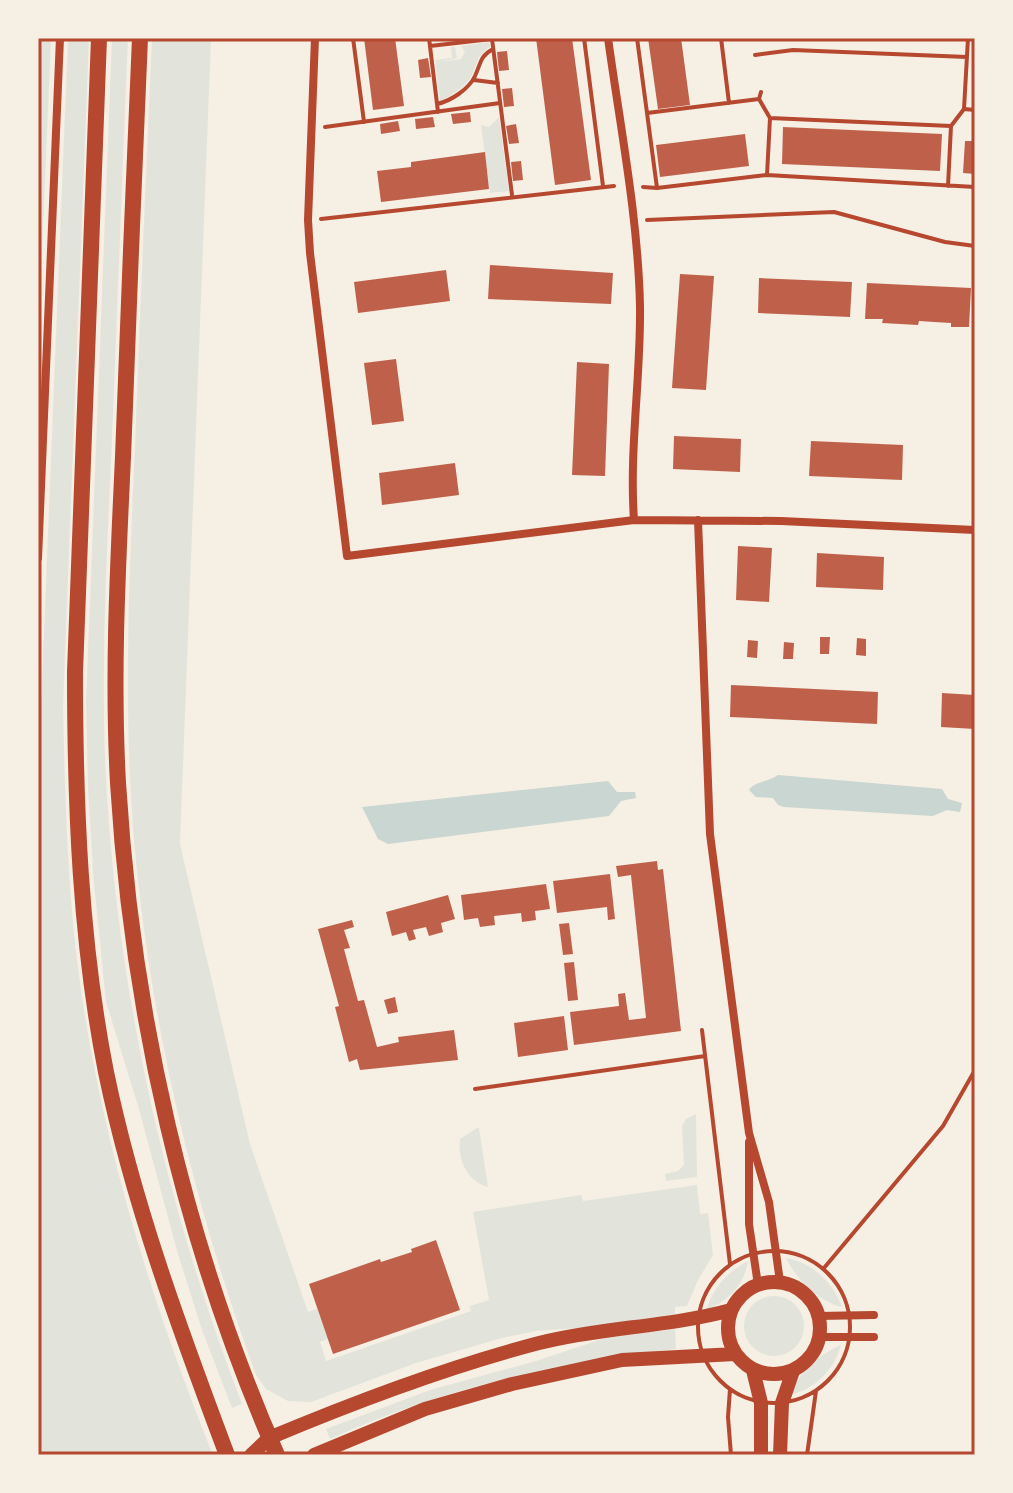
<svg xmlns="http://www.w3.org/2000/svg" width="1013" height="1493" font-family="Quicksand,sans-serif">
<rect width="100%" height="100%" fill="#f6efe4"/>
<!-- green -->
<path fill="#e2e4dc" d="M38,38H51L38,345Z
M68,38H89L63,706C65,791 67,875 77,960C98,1130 149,1296 213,1455H52L38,1451V869L41,707Z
M112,38H128C122,179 117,321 111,462C106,573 100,684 107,795C120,1004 167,1209 242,1404L232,1408L202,1330L177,1251L139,1109L106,1002L93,873L88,787L86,703Z
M152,38H211L180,844L250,1144L308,1312L317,1309L328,1339L320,1342L326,1361L471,1311L470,1306L489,1300L473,1212L581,1195L583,1201L697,1185L700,1214L708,1213L713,1255L698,1280L687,1306L675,1307V1314L606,1326L536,1331L502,1338L416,1363L311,1402L288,1401L266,1389L256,1375C193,1202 150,1023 134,840C123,708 129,577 135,446C140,310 146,174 152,38Z
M489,42L490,47C477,55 478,62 472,75C467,86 451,96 440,101L435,60L452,58L451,47H455L457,58L440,62L461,59L465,52L461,46Z
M499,117L509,191L490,193L481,125L489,127Z
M696,1114L697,1177L666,1181L665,1174L678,1171L684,1165L682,1126L686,1119Z
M477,1128H479L488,1187C469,1182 457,1162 460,1139Z
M786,1258C813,1263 833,1282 842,1307C818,1301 796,1279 786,1258Z
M748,1261C744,1286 728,1301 706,1310C714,1287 726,1273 748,1261Z
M744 1326a30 30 0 1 1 60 0a30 30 0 1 1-60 0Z
M675,1329L676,1349C558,1361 439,1390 330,1439L326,1429L430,1390L536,1361L608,1337Z
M841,1345C834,1370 816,1388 791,1395C798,1372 820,1354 841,1345Z"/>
<!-- water -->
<path fill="#c9d6d2" d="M778,775L942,789L948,799L962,803L960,812L947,810L933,816L784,807L778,805L773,798L756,797L749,790C755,781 769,782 778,775Z
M608,781L617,792H635L636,798L621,801L609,816L388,844L378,839L362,807Z"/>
<!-- building -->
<path fill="#bf614a" d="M364,38H395L404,106L373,110Z
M536,38H572L591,180L555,185Z
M648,38H681L690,105L658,109Z
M507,51L509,70L499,71L497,52Z
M428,58L431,77L420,78L418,60Z
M512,88L514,106L504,107L502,89Z
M470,112L471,122L453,124L451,114Z
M433,117L435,127L416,129L415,119Z
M398,121L400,131L381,134L380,124Z
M516,124L519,143L509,144L506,126Z
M783,127L942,134L940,171L782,164Z
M745,134L749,166L660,177L656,145Z
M965,141H975V174L963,173Z
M485,152L489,189L381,202L377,171L411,167V162Z
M521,161L523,180L513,181L511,162Z
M490,265L613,273L611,304L488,299Z
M446,270L450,301L358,313L354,282Z
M680,274L714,276L706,390L672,388Z
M759,278L852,282L850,317L758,313Z
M867,283L971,288L969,327H951V323L934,322L919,321L918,325L882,323L883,319H865Z
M396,359L404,421L372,425L364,363Z
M577,362L609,364L605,476L572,475Z
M674,436L741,439L740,472L673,469Z
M811,441L903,445L902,480L809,476Z
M455,463L459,495L382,505L379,473Z
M738,546L772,548L769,602L736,600Z
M817,553L884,557L883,590L816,587Z
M820,637H830L829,654H820Z
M857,638L866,639V656L856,655Z
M748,640L758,641L757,658L747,657Z
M784,642L794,643L793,659H783Z
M731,685L878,692L877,724L730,717Z
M942,693L975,695V729L941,727Z
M657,861L658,870L663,869L681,1031L574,1045L570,1012L619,1006L618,994L625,993L629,1020L646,1018L631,875L618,877L616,866Z
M610,874L615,919L608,920L607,907L557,913L553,881Z
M546,884L550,909L535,911L536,920L522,922L521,913L494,916L495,925L480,927L478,918L464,920L461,895Z
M448,895L455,919L441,923L443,932L429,936L426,927L413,930L416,939L409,941L406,932L392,936L386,912Z
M352,920L354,927L344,930L350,948L344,949L358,1001L364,1000L377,1047L399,1042L398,1037L454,1030L458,1060L360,1070L357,1059L349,1062L335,1007L339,1006L318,929Z
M569,923L573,954L563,955L559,924Z
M574,962L578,1000L568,1001L564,963Z
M395,997L398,1012L388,1014L384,1000Z
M564,1016L568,1050L518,1057L514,1023Z
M436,1240L460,1310L333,1354L309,1284L380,1259L381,1262L412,1252L411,1249Z"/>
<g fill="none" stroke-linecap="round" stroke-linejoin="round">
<!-- path -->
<path stroke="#b5482f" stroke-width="4" d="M353,38L364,122
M429,38L438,112
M584,38L603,186
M637,38L657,188
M721,38L729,103
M492,39L512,195
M430,46L500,38
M755,55L793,50L967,57
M474,80L498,83
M759,99L770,118L951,126
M437,104C451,101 469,89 475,76C481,63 480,56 493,49
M964,109L975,110
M647,113L759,99L761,92
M325,127L500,103
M767,175L770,118
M948,186L951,126L964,109L968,38
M643,187L657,188L767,175L975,187
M321,219L614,186
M647,220L834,212L945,242L975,246
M702,1030L730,1264
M475,1089L705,1056
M698 1327a76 76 0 1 1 152 0a76 76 0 1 1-152 0Z
M824,1268L943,1126L975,1070
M730,1389L728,1417L731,1455
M807,1455L816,1391"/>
<!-- minor -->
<path stroke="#b5482f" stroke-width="8" d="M315,38L308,220L310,253L347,556L634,520L781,521L975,530
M608,38C620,126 638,216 640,306C641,377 629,449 634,520
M698,520L710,834L749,1133L769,1202L780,1282
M38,558L60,38
M749,1142V1224L758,1285
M818,1316L874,1315
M820,1337H874"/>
<!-- secondary -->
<path stroke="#b5482f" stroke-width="14" d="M728 1328a46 46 0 1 1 92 0a46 46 0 1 1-92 0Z
M753,1370L761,1403V1455
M251,1455L269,1438C357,1401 447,1367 539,1343C602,1327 669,1327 731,1310
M314,1455L425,1409L512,1384L622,1360L735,1354
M780,1455L782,1403L793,1371"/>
<!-- primary -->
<path stroke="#b5482f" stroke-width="16" d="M99,38L75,672C75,805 80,941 106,1072C133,1203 180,1330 227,1455
M140,38C134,178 128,317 123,457C118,565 112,674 118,783C132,1013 184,1243 277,1455"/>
</g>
<!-- border -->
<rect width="1013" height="1493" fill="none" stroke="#f6efe4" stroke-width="80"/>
<rect x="40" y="40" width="933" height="1413" fill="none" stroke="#b5482f" stroke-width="3"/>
</svg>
